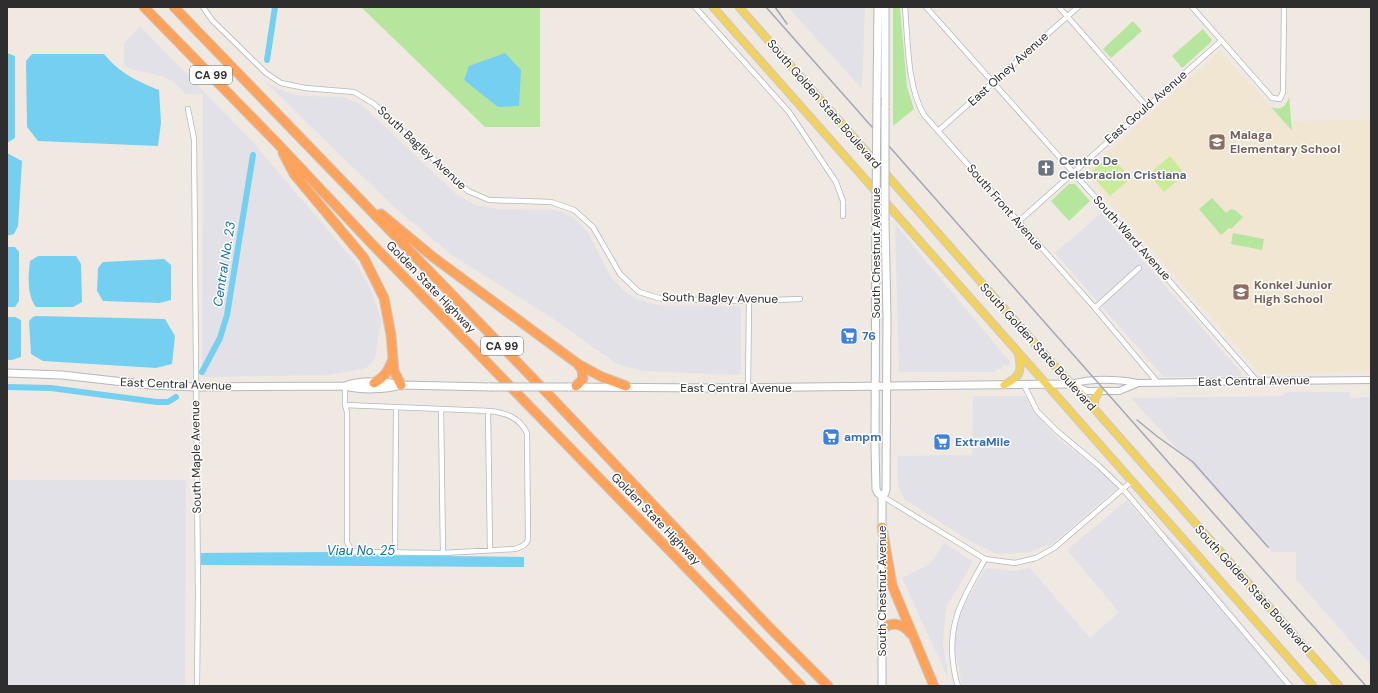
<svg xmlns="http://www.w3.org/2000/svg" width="1378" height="693" font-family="'DM Sans',sans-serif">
<rect width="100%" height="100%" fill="#efe9e1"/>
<!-- industrial -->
<path fill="#e3e1e8" d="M788,7H865L862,89Z
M140,26L250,139L356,263L370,288L381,319L375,359L366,368L329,375L202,377L203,94H185L181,89L172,81L165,77L124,67V43Z
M263,80L276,88L289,93L303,96L344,97L362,105L456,194L475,205L497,209L555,210L571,216L578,222L588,233L611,277L624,291L636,298L651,304L665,306H739L741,309V373L737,375L643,371L617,364L552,318L453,256L393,206Z
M1101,213L1241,372V376L1164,377L1055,253Z
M895,224L1010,362V365L1003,366L1002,369H997L995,372H899Z
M1292,392H1349L1350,398L1371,397V665L1296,579V552H1272L1131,398L1283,396L1284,393Z
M973,396H1025L1034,412L1057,438L1107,476L1117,488L1049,547L1047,545L1030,552L1007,554L995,553L973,543L904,499L898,485V456L972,455Z
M7,480H186L185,686H7Z
M1127,500L1152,530L1164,531L1186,554L1293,686H962L954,643L957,624L963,607L983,572L987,568L1016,571L1030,568L1090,638L1119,612L1067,550Z
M944,543L972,561L969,569L947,606L945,615L943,644L948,678L902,578L930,564Z"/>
<!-- education -->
<path fill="#f0e6d1" d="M1220,51L1292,131V121L1371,120V371L1261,374L1084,173Z"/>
<!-- green -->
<path fill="#b6e59e" d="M361,7H540V127H485Z
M893,7H900L907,87L914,109L893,126Z
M1133,21L1142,31L1111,58L1103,49Z
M1203,29L1212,40L1210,43L1182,68L1172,56Z
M1289,96L1292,131L1271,107C1281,111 1287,106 1289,96Z
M1069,184H1075L1090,201L1069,221L1051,201Z
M1212,198L1226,213L1231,209L1235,210L1243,217L1231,229L1229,228L1221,235L1199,209Z
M1233,233L1264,239L1262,250L1231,244Z"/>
<!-- pitch -->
<path fill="#c9ec9a" d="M1110,155L1131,178L1110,196L1090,173Z
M1170,156L1185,174L1164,192L1149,174Z"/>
<!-- water -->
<path fill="#75cff0" d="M7,53L15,56V138L7,143Z
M505,53L521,70L519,106L498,107L464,80L469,66Z
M32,54H104C121,74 135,80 159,90L161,123L158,146L38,141L27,127L26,61Z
M7,153L22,161L18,226L14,234L7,236Z
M7,247H15L19,252V301L15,307H7Z
M38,256H76L81,264L82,302L73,307H36C27,295 28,276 30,261Z
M164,259L171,265V300L159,303L103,301L97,291L98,268L103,262Z
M36,316L165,319L175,336L172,364L156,368L43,361L31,354L29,321L33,317Z
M7,317H15L21,320V357L12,360H7Z
M338,552L341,555L524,557V567L201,565V553Z"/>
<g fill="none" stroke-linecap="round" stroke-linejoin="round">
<!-- canal -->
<path stroke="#75cff0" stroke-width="6" d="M267,60L275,7
M202,372L220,338L227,315L253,155
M7,387L51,388L157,402H168L176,397"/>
<!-- minor casing -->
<g stroke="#b4b7c1" stroke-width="6">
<path id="minor" d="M203,7L212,20L266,73L281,83L305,88L354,92L374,104L468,191L489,200L551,202L574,210L593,227L620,274L639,292L662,299L749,301L800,299
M695,7L789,112L836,182L843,201V216
M905,7C908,41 907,86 924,115L1095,308L1158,383
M926,7L1152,261L1257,381
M1059,7L1147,107
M1192,7L1272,98L1280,99L1283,92L1284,7
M188,109L194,139L198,594L197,686
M938,131L1078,7
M1018,222L1221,41
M1095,308L1139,268
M1024,385L1037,411L1057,431L1099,466L1123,489L1290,686
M345,386V405L347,412V542L351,550L357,552L443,553L515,549C521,547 527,545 528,539L527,433C519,417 506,413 490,411L345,405
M748,388L749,301
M441,409L443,553
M488,411L490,550
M882,496L985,559L1015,563L1036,558L1054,548L1132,481
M395,552L396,408
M958,686C955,678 954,671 953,662C948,618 965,596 985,559"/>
</g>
<!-- tertiary casing -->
<g stroke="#b4b7c1" stroke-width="8">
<path id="tertiary" d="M1071,384C1093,378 1115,379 1138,383L1257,381L1371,380
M1074,385L1087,391H1119L1136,384"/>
</g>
<!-- secondary casing -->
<g stroke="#b4b7c1" stroke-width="9">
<path id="secondary" d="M877,97L878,7
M885,108V7
M876,212L875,447L876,489L878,493L882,496
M7,373L62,375L150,385L195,387L345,386C362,390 384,390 401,385
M345,386C359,380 385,381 401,385L490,387
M568,387L711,388L1071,384
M882,532V496L885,493L886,489L887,316L885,221
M882,686V544"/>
</g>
<!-- primary casing -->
<g stroke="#c9c9c9" stroke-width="9">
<path id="primary" d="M713,7L1313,686
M739,7L1060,372L1083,396L1339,686
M1004,385C1022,376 1022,370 1018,352
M1094,409L1095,398L1100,391"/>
</g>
<!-- motorway casing -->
<g stroke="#c9c9c9" stroke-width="11">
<path id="motorway" d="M144,7L277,143L372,244L801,686
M174,7L550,396L769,627L828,686
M283,153L294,174L364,258L384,298L391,335L394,371L401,385
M381,214L433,257L578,364L602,377L626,386
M374,383C384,377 388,372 392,361
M576,386L583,379L582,370L578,364
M882,527L892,585L934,686
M882,630C891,620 903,624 910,633"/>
</g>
<!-- minor -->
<use href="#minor" stroke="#fff" stroke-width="4.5"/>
<!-- tertiary -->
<use href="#tertiary" stroke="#fff" stroke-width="6"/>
<!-- secondary -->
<use href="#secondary" stroke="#fff" stroke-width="7"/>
<!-- primary -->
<use href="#primary" stroke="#f2d163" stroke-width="7"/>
<!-- motorway -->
<use href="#motorway" stroke="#ffa35c" stroke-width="9"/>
<!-- rail -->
<path stroke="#a3a6b8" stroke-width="1.5" d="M766,7L1366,686
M775,7L787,24
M1137,420L1158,437L1193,462L1268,547"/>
<!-- secondary-bridge casing -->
<g stroke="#b4b7c1" stroke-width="9" stroke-linecap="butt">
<path id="secondary-bridge" d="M885,108V221
M876,212L877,97
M490,387H568"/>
</g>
<!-- secondary-bridge -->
<use href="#secondary-bridge" stroke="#fff" stroke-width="7"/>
</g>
<!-- icons -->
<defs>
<g id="school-square" transform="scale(0.9)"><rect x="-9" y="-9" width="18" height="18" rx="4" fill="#8d6e63" stroke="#fff"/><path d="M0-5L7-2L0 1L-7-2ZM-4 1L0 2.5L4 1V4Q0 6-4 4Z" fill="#fff"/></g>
<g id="church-square" transform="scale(0.9)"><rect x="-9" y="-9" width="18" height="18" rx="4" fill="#6b7280" stroke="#fff"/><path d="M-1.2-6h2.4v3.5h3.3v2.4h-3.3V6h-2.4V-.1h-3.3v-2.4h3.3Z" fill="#fff"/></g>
<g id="supermarket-square" transform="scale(0.9)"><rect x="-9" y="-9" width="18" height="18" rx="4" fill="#3f7fe0" stroke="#fff"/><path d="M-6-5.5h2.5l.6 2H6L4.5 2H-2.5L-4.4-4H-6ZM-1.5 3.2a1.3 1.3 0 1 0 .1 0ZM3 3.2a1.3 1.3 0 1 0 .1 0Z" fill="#fff"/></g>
</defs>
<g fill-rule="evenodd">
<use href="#school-square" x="1217" y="142"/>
<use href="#church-square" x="1046" y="168"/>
<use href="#school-square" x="1241" y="292"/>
<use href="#supermarket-square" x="849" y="336"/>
<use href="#supermarket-square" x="831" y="437"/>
<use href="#supermarket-square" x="942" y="442"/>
</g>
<g text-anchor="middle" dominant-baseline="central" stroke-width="3" stroke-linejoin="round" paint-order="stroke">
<!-- shield labels -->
<g fill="#fff" stroke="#6d6d6d" stroke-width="1">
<rect x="190" y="66" width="42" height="18" rx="3"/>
<rect x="481" y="337" width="42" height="18" rx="3"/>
</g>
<g font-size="11" font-weight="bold" fill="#2e2e2e">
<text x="211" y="75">CA 99</text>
<text x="502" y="346">CA 99</text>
</g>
<!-- street labels -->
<g font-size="12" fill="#2e2e2e" stroke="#fff">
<text transform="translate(1008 69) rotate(-42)">East Olney Avenue</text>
<text transform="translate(824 104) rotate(49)">South Golden State Boulevard</text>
<text transform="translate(1146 107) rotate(-41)">East Gould Avenue</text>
<text transform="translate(422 148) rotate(43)">South Bagley Avenue</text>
<text transform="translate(1005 207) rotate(49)">South Front Avenue</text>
<text transform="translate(1132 238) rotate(48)">South Ward Avenue</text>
<text transform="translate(876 253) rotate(-90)">South Chestnut Avenue</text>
<text transform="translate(431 287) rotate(46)">Golden State Highway</text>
<text transform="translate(720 298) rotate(1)">South Bagley Avenue</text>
<text transform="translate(1038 347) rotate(48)">South Golden State Boulevard</text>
<text transform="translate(1254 381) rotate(-1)">East Central Avenue</text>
<text transform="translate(176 384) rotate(2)">East Central Avenue</text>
<text x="736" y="388">East Central Avenue</text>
<text transform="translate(196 457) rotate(-91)">South Maple Avenue</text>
<text transform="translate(656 519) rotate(46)">Golden State Highway</text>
<text transform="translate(1253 589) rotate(48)">South Golden State Boulevard</text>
<text transform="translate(882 591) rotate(-90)">South Chestnut Avenue</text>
</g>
<!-- education labels -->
<g font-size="12" font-weight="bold" fill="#785e54" stroke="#fff" text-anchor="start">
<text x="1230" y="135">Malaga<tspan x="1230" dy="14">Elementary School</tspan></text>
<text x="1254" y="285">Konkel Junior<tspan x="1254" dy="14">High School</tspan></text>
</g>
<!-- worship labels -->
<g font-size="12" font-weight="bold" fill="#5b616d" stroke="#fff" text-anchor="start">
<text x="1059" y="161">Centro De<tspan x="1059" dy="14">Celebracion Cristiana</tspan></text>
</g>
<!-- shop labels -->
<g font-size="12" font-weight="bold" fill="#366cbe" stroke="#fff" text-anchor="start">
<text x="862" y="336">76</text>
<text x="844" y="437">ampm</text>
<text x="955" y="442">ExtraMile</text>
</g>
<!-- water labels -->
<g font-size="13" font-style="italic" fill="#0d6fa3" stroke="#fff">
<text transform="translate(224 264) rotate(-81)">Central No. 23</text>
<text x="361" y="550">Viau No. 25</text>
</g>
</g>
<!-- border -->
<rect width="1378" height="693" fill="none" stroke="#2e2e2e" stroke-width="16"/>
</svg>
